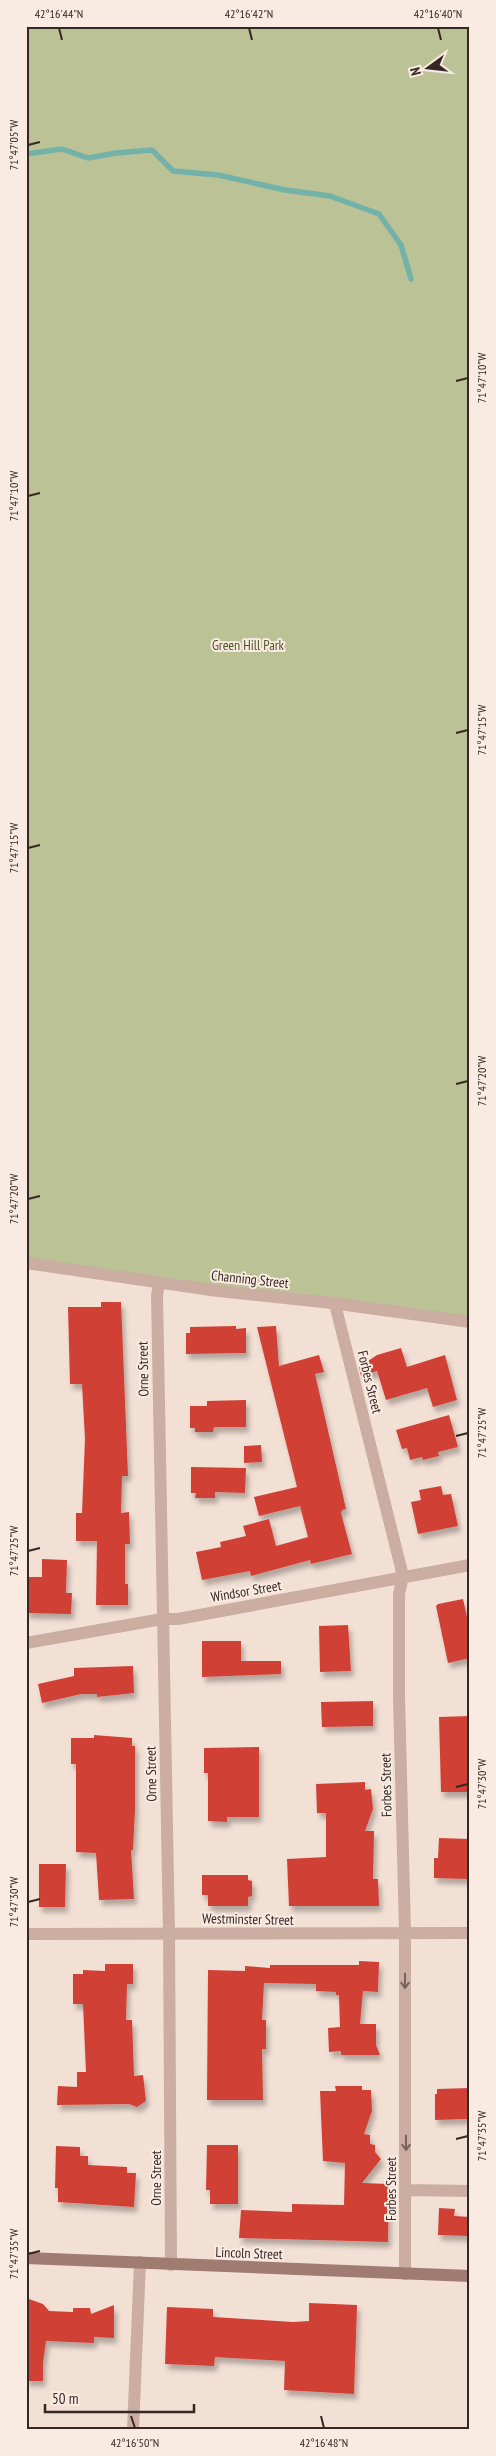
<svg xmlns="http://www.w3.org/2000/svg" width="496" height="2456" font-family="'PT Sans Narrow',sans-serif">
<defs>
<filter id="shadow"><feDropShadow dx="3" dy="5.5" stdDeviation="2.5" flood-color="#0004"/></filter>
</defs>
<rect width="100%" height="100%" fill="#f3e0d5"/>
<!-- green -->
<path fill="#bbc295" d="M26,26H470V1322L26,1263Z"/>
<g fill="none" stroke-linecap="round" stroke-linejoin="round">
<!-- stream -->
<path stroke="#72b2a9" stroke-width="5.5" d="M26,154L62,149L88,158L116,153L152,150L173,171L218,175L285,190L330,196L379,214L401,245L411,279"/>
</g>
<!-- building -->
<path fill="#d04136" filter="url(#shadow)" d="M101,1302H121L128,1476H122L121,1513L129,1512L130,1544H125V1584H128V1605H96L97,1541H76V1513H82L85,1439L82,1384H70L68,1307H101Z
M236,1326V1329L246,1328V1353L186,1354V1333H190V1327Z
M276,1326L279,1366L319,1355L324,1372L315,1374L346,1509L342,1510L341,1513L352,1554L311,1564L310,1560L251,1576L250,1571L202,1580L196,1552L221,1547L220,1542L246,1536L243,1526L269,1519L276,1546L308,1537L300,1506L259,1516L254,1497L297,1487L257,1327Z
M401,1348L407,1367L445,1355L457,1400L433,1407L427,1388L386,1400L377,1371L361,1376L359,1367L377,1355Z
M246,1400V1427H214L213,1432H195V1428H190V1406H207V1401Z
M449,1415L458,1447L438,1452L439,1456L423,1460L422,1457L410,1460L407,1448L402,1449L396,1430Z
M261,1445L262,1462L244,1463V1446Z
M191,1467L246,1468L245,1493L215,1492V1498H195L196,1493H191Z
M441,1486L443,1495L451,1494L458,1526L418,1534L411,1502L421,1500L419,1490Z
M42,1559L67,1560L66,1593H72L71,1614L26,1613V1577H42Z
M463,1599L470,1631V1658L448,1663L436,1606L438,1604Z
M348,1625L351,1671L320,1672L319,1626Z
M202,1641H241V1661H281V1674L202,1677Z
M133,1666L134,1693L97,1697V1694H81L42,1703L38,1684L74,1676V1668Z
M373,1701V1726L322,1727L321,1702Z
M470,1716V1792H441L439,1717Z
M94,1735L132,1738V1746H135V1809L133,1850H131L134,1899L99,1900L96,1853L76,1852V1764H71V1738H94Z
M259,1747V1817H227V1822L208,1821V1773H204V1748Z
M365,1782V1790L371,1789L373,1809L365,1831H374L373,1879H378L379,1906H289L287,1859L326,1857V1813H317L316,1784Z
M439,1838L469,1839V1879L434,1878V1858H438Z
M39,1864H66L65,1907H39Z
M202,1875H248V1880L252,1881V1896L248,1897V1906H208V1895H202Z
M359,1961L379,1962L378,1992L363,1991L360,2024H376V2045L380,2055H341V2051L329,2052L328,2028L340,2027L339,1995H336V1992L316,1991V1984L264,1983L262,2020H266V2049H262L263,2100H207L208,1970L245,1971V1966L270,1968V1965H359Z
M105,1964H133V1984H127L126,2020H132L134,2076L143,2075L146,2101L137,2107L129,2104L57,2105L58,2086L77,2087V2072H86L83,2004H73V1974H83V1970L105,1971Z
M335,2086H362V2090H371L372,2111L364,2134L370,2135V2144L375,2145V2152L381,2159L362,2183L389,2184L388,2242L239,2238L241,2210L292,2212V2204L344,2205L345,2163L323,2161L320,2091H336Z
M470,2088V2115H467V2119L435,2120V2094H437V2089Z
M207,2145H238V2204H210V2190H206Z
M56,2146L80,2147V2156H88V2165L127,2167V2173H136L134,2207L58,2202V2188H55Z
M439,2208L455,2209L454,2216L470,2217V2236L438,2235Z
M26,2298L43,2304L49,2311L73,2312V2308H90L91,2314L114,2305V2338L94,2337V2343L46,2341L43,2363V2381H26Z
M309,2303L357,2305L354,2394L284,2390L285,2361L215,2357L214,2366L165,2364L167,2307L213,2309V2317L293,2322L309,2321Z"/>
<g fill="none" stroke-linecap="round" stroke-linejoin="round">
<!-- minor -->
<path stroke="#cbada1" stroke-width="12" d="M26,1263L218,1291L332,1303L470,1322
M159,1283L157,1296L169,1933L171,2265
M335,1304L403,1576L399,1594V1697L405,1932V2274
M26,1643L162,1619H178L470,1565
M26,1934L470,1933
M406,2190L470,2191
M133,2430L140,2262"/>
<!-- secondary -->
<path stroke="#9f7b72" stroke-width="12" d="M26,2258L470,2276"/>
</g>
<!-- one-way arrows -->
<defs><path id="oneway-shaft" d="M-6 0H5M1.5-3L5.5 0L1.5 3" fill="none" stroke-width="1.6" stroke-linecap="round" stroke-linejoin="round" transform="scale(1.25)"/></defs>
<g stroke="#78635c">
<use href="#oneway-shaft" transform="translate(405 1981) rotate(90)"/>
<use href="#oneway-shaft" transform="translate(406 2143) rotate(89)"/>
</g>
<!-- ticks -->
<path fill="none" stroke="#352724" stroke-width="2" d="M59,28L62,40M249,28L252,40M438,28L441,40M28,145L40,142M456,381L468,378M28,496L40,493M456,733L468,730M28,848L40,845M456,1084L468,1081M28,1199L40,1196M456,1436L468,1433M28,1551L40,1548M456,1787L468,1784M28,1902L40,1899M456,2139L468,2136M28,2254L40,2251M131,2416L135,2428M321,2416L324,2428"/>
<g text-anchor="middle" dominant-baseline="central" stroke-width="4" stroke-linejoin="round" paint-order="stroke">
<!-- park labels -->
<g font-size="14" fill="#4c5526" stroke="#faebe2">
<text x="248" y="645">Green Hill Park</text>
</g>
<!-- street labels -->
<g font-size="14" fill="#352724" stroke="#faebe2">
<text transform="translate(250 1279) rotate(6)">Channing Street</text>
<text transform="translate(143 1369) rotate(-91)">Orne Street</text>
<text transform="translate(370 1382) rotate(76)">Forbes Street</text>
<text transform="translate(246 1591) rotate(-10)">Windsor Street</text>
<text transform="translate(151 1774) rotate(-91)">Orne Street</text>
<text transform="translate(386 1785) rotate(-91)">Forbes Street</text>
<text transform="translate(248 1919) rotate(1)">Westminster Street</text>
<text transform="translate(156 2178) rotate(-90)">Orne Street</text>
<text transform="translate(391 2189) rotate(-90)">Forbes Street</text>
<text transform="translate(249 2253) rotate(2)">Lincoln Street</text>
</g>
</g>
<!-- border -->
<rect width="496" height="2456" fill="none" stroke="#faebe2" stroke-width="55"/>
<!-- north arrow -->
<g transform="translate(428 68) rotate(255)" stroke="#faebe2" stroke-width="4" paint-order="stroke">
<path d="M0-4L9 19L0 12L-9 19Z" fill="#352724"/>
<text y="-8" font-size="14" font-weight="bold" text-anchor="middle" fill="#352724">N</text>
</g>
<!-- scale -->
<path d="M45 2404v8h149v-8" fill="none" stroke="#352724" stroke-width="2.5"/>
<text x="52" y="2404" font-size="15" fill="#352724" stroke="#faebe2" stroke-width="4" paint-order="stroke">50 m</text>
<rect x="28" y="28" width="440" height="2400" fill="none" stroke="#352724" stroke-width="2"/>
<g font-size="12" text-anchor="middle" fill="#352724">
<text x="59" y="18">42°16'44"N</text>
<text x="249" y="18">42°16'42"N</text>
<text x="438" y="18">42°16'40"N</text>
<text transform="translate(14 145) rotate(-90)" y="4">71°47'05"W</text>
<text transform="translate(482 378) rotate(-90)" y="4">71°47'10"W</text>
<text transform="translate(14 496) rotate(-90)" y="4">71°47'10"W</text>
<text transform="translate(482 730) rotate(-90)" y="4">71°47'15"W</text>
<text transform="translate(14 848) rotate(-90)" y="4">71°47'15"W</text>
<text transform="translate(482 1081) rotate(-90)" y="4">71°47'20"W</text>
<text transform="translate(14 1199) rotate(-90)" y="4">71°47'20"W</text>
<text transform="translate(482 1433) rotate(-90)" y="4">71°47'25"W</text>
<text transform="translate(14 1551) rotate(-90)" y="4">71°47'25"W</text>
<text transform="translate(482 1784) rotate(-90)" y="4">71°47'30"W</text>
<text transform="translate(14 1902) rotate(-90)" y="4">71°47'30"W</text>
<text transform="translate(482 2136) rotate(-90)" y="4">71°47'35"W</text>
<text transform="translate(14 2254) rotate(-90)" y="4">71°47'35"W</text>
<text x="135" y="2447">42°16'50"N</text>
<text x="324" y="2447">42°16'48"N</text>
</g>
</svg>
